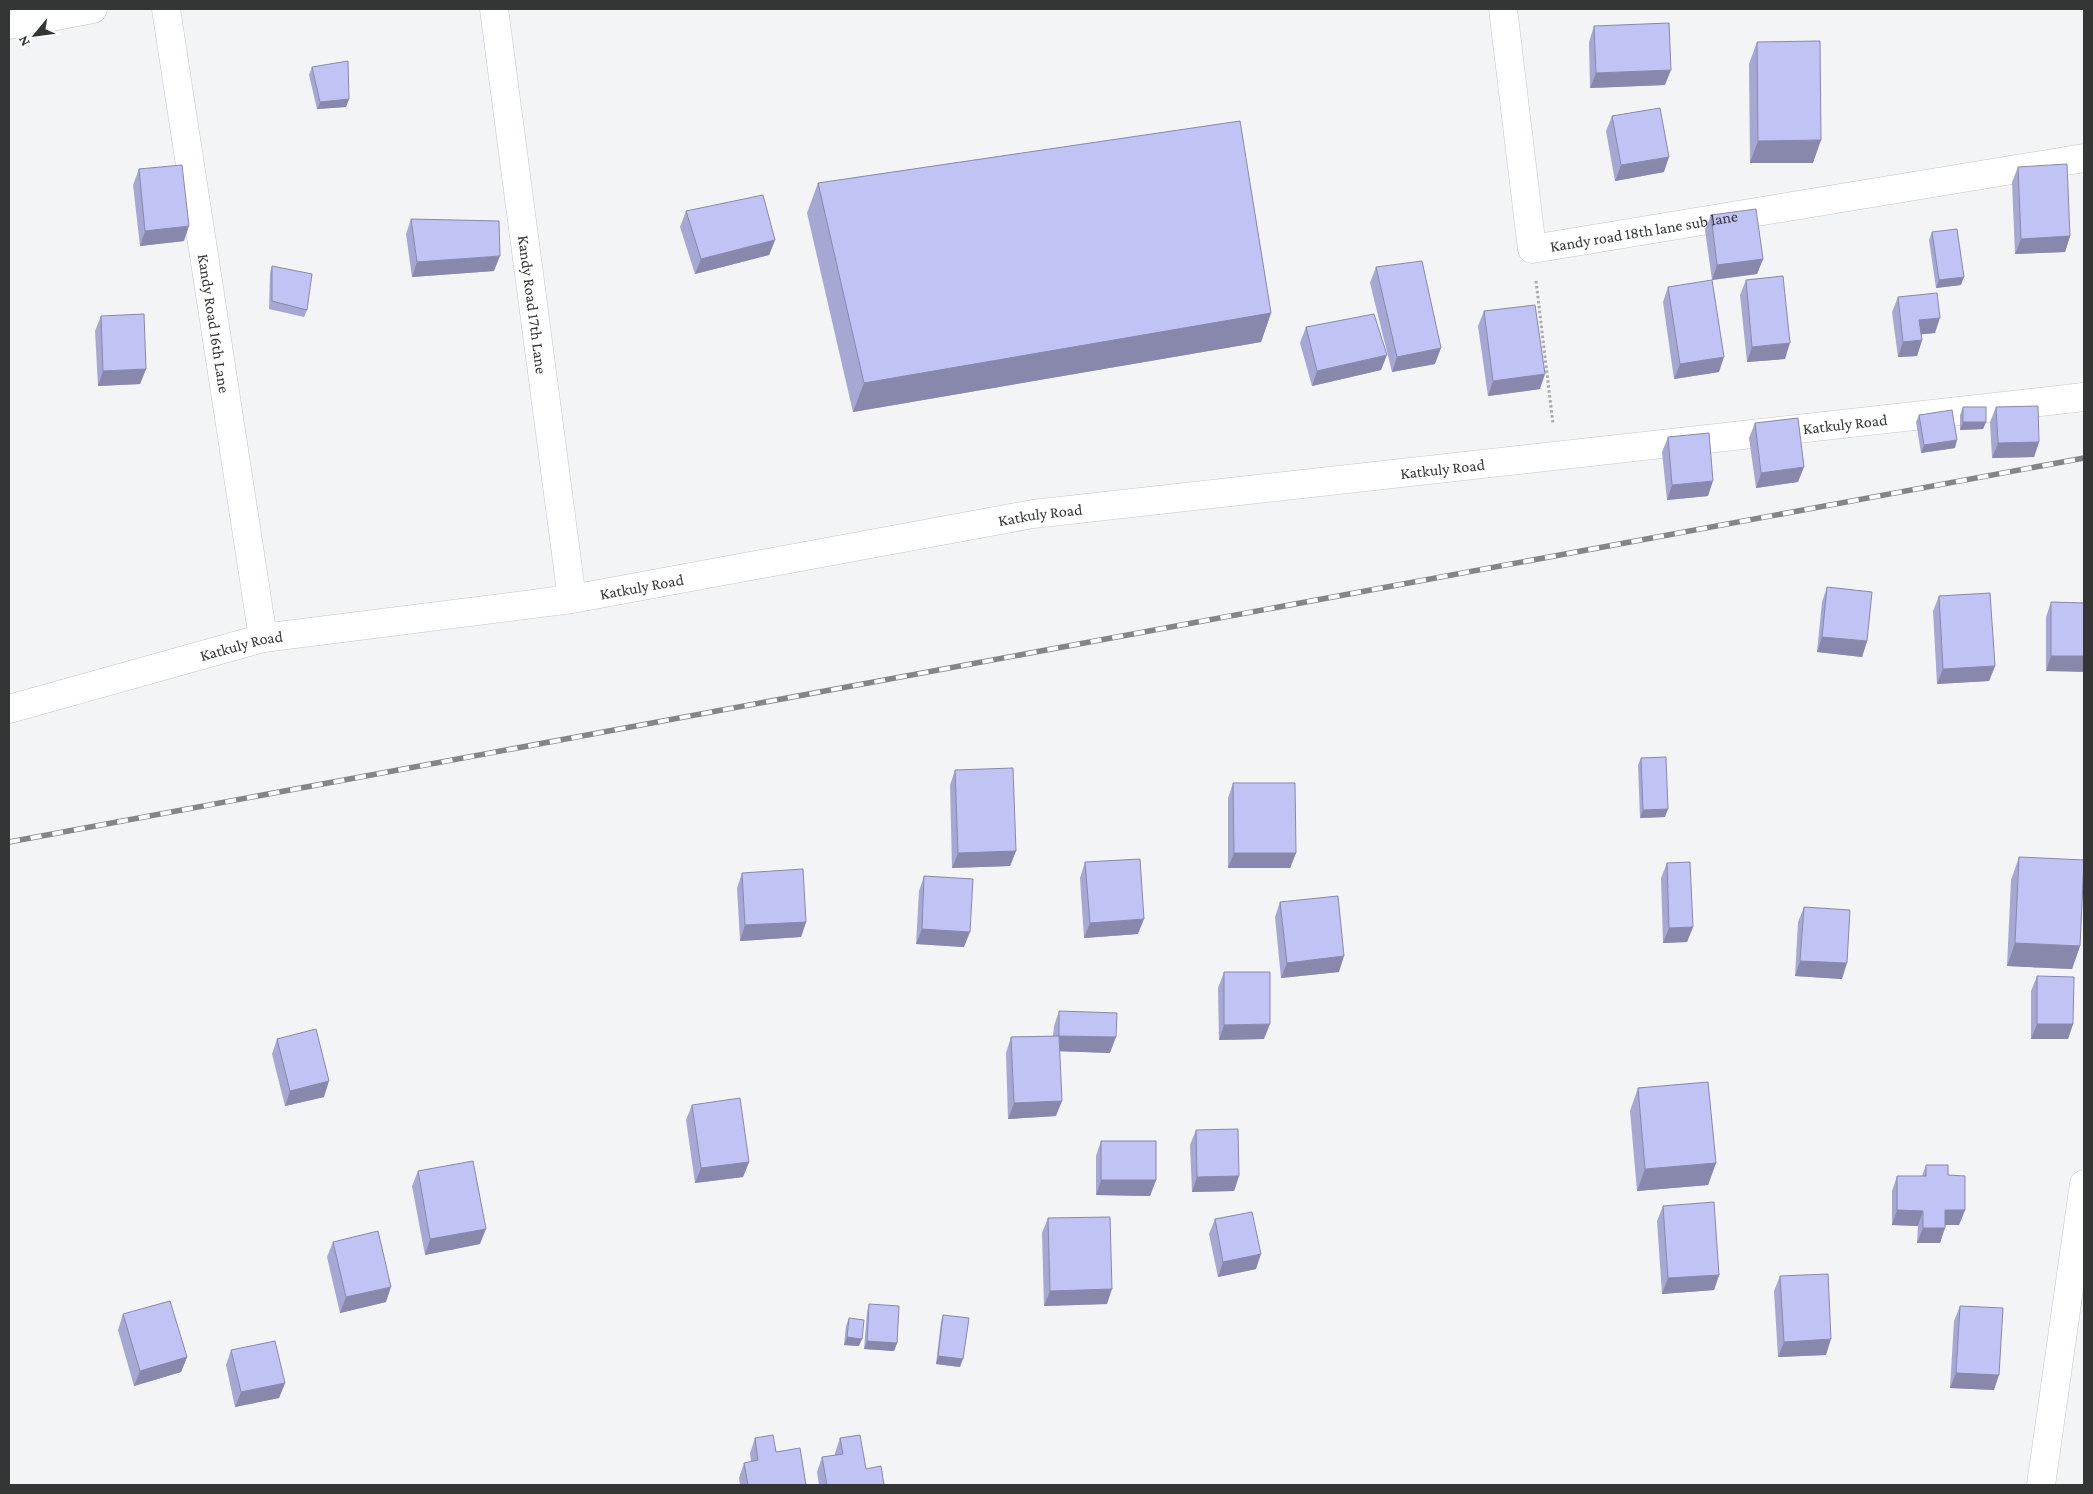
<svg xmlns="http://www.w3.org/2000/svg" width="2093" height="1494" font-family="'Crimson Pro',serif">
<rect width="100%" height="100%" fill="#f3f4f6"/>
<g fill="none" stroke-linecap="round" stroke-linejoin="round">
<!-- minor casing -->
<g stroke="#c5c6c8" stroke-width="29">
<g id="minor">
<path id="s1" d="M166,9L263,638"/>
<path id="s2" d="M494,9L572,599"/>
<path id="s3" d="M1503,9L1532,249L2084,158"/>
<path d="M9,25L93,9"/>
<path id="s4" d="M9,709L263,638L572,599L1033,514L2084,397"/>
<path d="M2041,1485L2084,1184"/>
</g>
</g>
<!-- path -->
<path stroke="#a9aaab" stroke-width="3" stroke-dasharray="2.5 2.5" stroke-linecap="butt" d="M1536,281L1553,424"/>
<!-- minor -->
<use href="#minor" stroke="#fff" stroke-width="28"/>
<!-- rail casing -->
<g stroke="#848586" stroke-width="5.5">
<path id="rail" d="M9,842L2084,458"/>
</g>
<!-- rail -->
<use href="#rail" stroke="#fff" stroke-width="4" stroke-dasharray="11" stroke-linecap="butt"/>
</g>
<!-- wall -->
<path fill="#a6a8d3" d="M1594,26L1665,85L1590,88L1589,42Z
M1757,42L1813,163H1750L1749,64Z
M312,67L349,99L346,107L317,109L309,75Z
M1612,116L1664,172L1615,181L1606,131Z
M2018,167L2070,236L2065,252L2015,254L2012,182Z
M139,169L184,241L140,246L133,185Z
M818,183L1271,313L1261,342L853,412L807,213Z
M686,211L775,240L769,255L695,274L680,227Z
M1711,215L1763,259L1757,274L1712,280L1705,230Z
M411,219L494,271L412,277L406,234Z
M1932,232L1961,285L1936,288L1929,240Z
M272,266L307,310L304,317L269,309L270,273Z
M1376,267L1435,364L1392,372L1370,283Z
M1746,280L1785,359L1747,362L1740,295Z
M1668,287L1719,372L1674,379L1663,302Z
M1898,297L1935,333L1921,334L1922,340L1917,356L1898,357L1892,312Z
M1484,311L1540,389L1488,396L1478,326Z
M101,316L146,369L140,384L98,386L95,331Z
M1306,327L1381,370L1312,386L1300,343Z
M1963,407L1986,422L1983,429L1960,430V415Z
M1996,407L2039,442L2034,457L1992,458L1990,422Z
M1919,415L1955,448L1921,453L1916,422Z
M1755,423L1798,482L1756,488L1749,438Z
M1668,437L1708,496L1667,500L1662,452Z
M1827,587L1867,641L1862,657L1817,652L1822,602Z
M1939,596L1995,666L1989,681L1937,684L1933,611Z
M2051,602L2084,603L2046,671V617Z
M1641,758L1665,817L1640,818L1638,765Z
M955,770L1016,851L1010,866L952,868L950,785Z
M1233,783L1296,853L1290,868H1228V798Z
M2019,857L2080,946L2072,969L2007,966L2011,880Z
M1085,862L1138,934L1084,938L1080,878Z
M1667,863L1693,927L1687,942L1663,943L1661,878Z
M742,873L806,922L801,937L740,941L737,888Z
M924,876L964,947L916,944L919,891Z
M1280,902L1339,972L1281,978L1275,917Z
M1804,907L1842,979L1795,976L1798,922Z
M1224,972L1264,1039L1219,1040L1218,988Z
M2037,976L2073,1024L2068,1039H2031V991Z
M1059,1011L1110,1053L1059,1051L1056,1116L1008,1119L1006,1053L1011,1037L1053,1036L1054,1026Z
M277,1039L324,1097L285,1106L272,1054Z
M1638,1088L1716,1163L1708,1185L1637,1191L1630,1111Z
M692,1105L749,1162L743,1177L695,1183L686,1120Z
M1196,1130L1239,1176L1234,1191L1192,1192L1190,1145Z
M1101,1141L1156,1180L1150,1196L1096,1195V1156Z
M1926,1165L1948,1175L1965,1210L1959,1225H1945L1940,1243H1917L1918,1226L1892,1225V1191L1897,1176H1922Z
M418,1171L480,1244L425,1255L412,1186Z
M1663,1206L1719,1275L1714,1290L1662,1294L1657,1221Z
M1048,1218L1107,1304L1044,1306L1042,1233Z
M1215,1219L1256,1269L1218,1277L1209,1234Z
M333,1242L386,1302L340,1313L327,1257Z
M1780,1276L1826,1355L1778,1357L1774,1291Z
M869,1304L897,1343L894,1351L864,1349L867,1312Z
M1960,1306L1994,1390L1950,1388L1954,1321Z
M123,1314L187,1357L181,1372L134,1386L118,1330Z
M943,1315L960,1367L936,1364L941,1322Z
M849,1318L859,1346L844,1345L846,1326Z
M231,1350L285,1383L279,1398L235,1407L226,1365Z
M755,1438L776,1452L806,1485H740L739,1478L744,1463L751,1462L750,1453Z
M840,1438L866,1469L884,1485H819L817,1472L822,1457L835,1455V1453Z"/>
<!-- shaded-wall -->
<path fill="#8788ac" d="M1671,70L1665,85L1590,88L1596,73Z
M349,99L346,107L317,109L320,102Z
M1821,140L1813,163H1750L1758,141Z
M1669,157L1664,172L1615,181L1621,165Z
M189,226L184,241L140,246L145,231Z
M2070,236L2065,252L2015,254L2021,239Z
M775,240L769,255L695,274L701,259Z
M500,256L494,271L412,277L417,262Z
M1763,259L1757,274L1712,280L1717,265Z
M1964,277L1961,285L1936,288L1939,280Z
M1271,313L1261,342L853,412L864,383Z
M1940,318L1935,333L1914,335L1919,320Z
M1922,340L1917,356L1898,357L1903,342Z
M1790,343L1785,359L1747,362L1752,347Z
M1441,348L1435,364L1392,372L1397,357Z
M1387,355L1381,370L1312,386L1317,371Z
M1724,357L1719,372L1674,379L1680,364Z
M146,369L140,384L98,386L103,371Z
M1545,374L1540,389L1488,396L1493,381Z
M1963,422H1986L1983,429L1960,430Z
M1957,440L1955,448L1921,453L1924,445Z
M2039,442L2034,457L1992,458L1998,443Z
M1804,467L1798,482L1756,488L1761,473Z
M1713,481L1708,496L1667,500L1672,485Z
M1822,637L1867,641L1862,657L1817,652Z
M2051,656H2084V672L2046,671Z
M1995,666L1989,681L1937,684L1943,669Z
M1668,809L1665,817L1640,818L1643,810Z
M1016,851L1010,866L952,868L958,853Z
M1234,853H1296L1290,868H1228Z
M1144,919L1138,934L1084,938L1090,923Z
M806,922L801,937L740,941L745,925Z
M1693,927L1687,942L1663,943L1669,928Z
M922,929L970,932L964,947L916,944Z
M2015,943L2080,946L2072,969L2007,966Z
M1344,956L1339,972L1281,978L1287,963Z
M1800,961L1847,963L1842,979L1795,976Z
M1270,1024L1264,1039L1219,1040L1224,1025Z
M2037,1024H2073L2068,1039H2031Z
M1059,1036L1116,1037L1110,1053L1053,1051Z
M329,1081L324,1097L285,1106L290,1091Z
M1062,1101L1056,1116L1008,1119L1014,1103Z
M749,1162L743,1177L695,1183L701,1168Z
M1716,1163L1708,1185L1637,1191L1645,1169Z
M1239,1176L1234,1191L1192,1192L1197,1177Z
M1101,1180H1156L1150,1196L1096,1195Z
M1897,1210L1923,1211L1918,1226L1892,1225Z
M1945,1210H1965L1959,1225H1940Z
M1923,1228H1945L1940,1243H1917Z
M486,1229L480,1244L425,1255L430,1239Z
M1261,1254L1256,1269L1218,1277L1223,1262Z
M1719,1275L1714,1290L1662,1294L1668,1278Z
M391,1287L386,1302L340,1313L346,1297Z
M1112,1289L1107,1304L1044,1306L1050,1291Z
M847,1337L862,1339L859,1346L844,1345Z
M1831,1339L1826,1355L1778,1357L1784,1342Z
M867,1341L897,1343L894,1351L864,1349Z
M938,1356L963,1359L960,1367L936,1364Z
M187,1357L181,1372L134,1386L140,1371Z
M1956,1373L1999,1375L1994,1390L1950,1388Z
M285,1383L279,1398L235,1407L241,1392Z"/>
<!-- building -->
<path fill="#c1c3f5" stroke="#8788ac" d="M1669,23L1671,70L1596,73L1594,26Z
M1820,41L1821,140L1758,141L1757,42Z
M348,61L349,99L320,102L312,67Z
M1660,108L1669,157L1621,165L1612,116Z
M1240,121L1271,313L864,383L818,183Z
M2067,164L2070,236L2021,239L2018,167Z
M182,165L189,226L145,231L139,169Z
M763,195L775,240L701,259L686,211Z
M1756,209L1763,259L1717,265L1711,215Z
M411,219L499,221L500,256L417,262Z
M1957,229L1964,277L1939,280L1932,232Z
M1422,261L1441,348L1397,357L1376,267Z
M272,266L312,274L307,310L272,301Z
M1783,276L1790,343L1752,347L1746,280Z
M1712,280L1724,357L1680,364L1668,287Z
M1937,293L1940,318L1919,320L1922,340L1903,342L1898,297Z
M1535,305L1545,374L1493,381L1484,311Z
M144,314L146,369L103,371L101,316Z
M1374,314L1387,355L1317,371L1306,327Z
M2038,406L2039,442L1998,443L1996,407Z
M1963,407H1986V422H1963Z
M1952,410L1957,440L1924,445L1919,415Z
M1798,418L1804,467L1761,473L1755,423Z
M1709,433L1713,481L1672,485L1668,437Z
M1827,587L1872,592L1867,641L1822,637Z
M1990,593L1995,666L1943,669L1939,596Z
M2051,602L2084,603V656H2051Z
M1666,757L1668,809L1643,810L1641,758Z
M1013,768L1016,851L958,853L955,770Z
M1233,783H1295L1296,853H1234Z
M2019,857L2084,860L2080,946L2015,943Z
M1140,859L1144,919L1090,923L1085,862Z
M1690,862L1693,927L1669,928L1667,863Z
M803,869L806,922L745,925L742,873Z
M924,876L973,879L970,932L922,929Z
M1338,896L1344,956L1287,963L1280,902Z
M1804,907L1850,910L1847,963L1800,961Z
M1224,972H1270V1024L1224,1025Z
M2037,976L2074,977L2073,1024H2037Z
M1059,1011L1117,1013L1116,1037L1059,1036Z
M316,1029L329,1081L290,1091L277,1039Z
M1059,1036L1062,1101L1014,1103L1011,1037Z
M1708,1082L1716,1163L1645,1169L1638,1088Z
M740,1098L749,1162L701,1168L692,1105Z
M1238,1129L1239,1176L1197,1177L1196,1130Z
M1101,1141H1156V1180H1101Z
M473,1161L486,1229L430,1239L418,1171Z
M1926,1165H1948V1175L1965,1176V1210H1945V1228H1923V1211L1897,1210V1176H1926Z
M1714,1202L1719,1275L1668,1278L1663,1206Z
M1252,1212L1261,1254L1223,1262L1215,1219Z
M1110,1217L1112,1289L1050,1291L1048,1218Z
M378,1231L391,1287L346,1297L333,1242Z
M1828,1274L1831,1339L1784,1342L1780,1276Z
M170,1301L187,1357L140,1371L123,1314Z
M869,1304L899,1306L897,1343L867,1341Z
M1960,1306L2003,1308L1999,1375L1956,1373Z
M943,1315L969,1318L963,1359L938,1356Z
M849,1318L864,1320L862,1339L847,1337Z
M275,1341L285,1383L241,1392L231,1350Z
M773,1435L776,1452L800,1448L806,1485H748L744,1463L758,1460L755,1438Z
M860,1435L866,1469L881,1466L884,1485H827L822,1457L843,1454L840,1438Z"/>
<g text-anchor="middle" dominant-baseline="central" stroke-width="4" stroke-linejoin="round" paint-order="stroke">
<!-- street labels -->
<g font-size="16" fill="#343535" stroke="#fff">
<text stroke="none"><textPath href="#s3" startOffset="355">Kandy road 18th lane sub lane</textPath></text>
<text stroke="none"><textPath href="#s2" startOffset="298">Kandy Road 17th Lane</textPath></text>
<text stroke="none"><textPath href="#s1" startOffset="318">Kandy Road 16th Lane</textPath></text>
<text stroke="none"><textPath href="#s4" startOffset="1861">Katkuly Road</textPath></text>
<text stroke="none"><textPath href="#s4" startOffset="1456">Katkuly Road</textPath></text>
<text stroke="none"><textPath href="#s4" startOffset="1051">Katkuly Road</textPath></text>
<text stroke="none"><textPath href="#s4" startOffset="646">Katkuly Road</textPath></text>
<text stroke="none"><textPath href="#s4" startOffset="241">Katkuly Road</textPath></text>
</g>
</g>
<!-- border -->
<rect width="2093" height="1494" fill="none" stroke="#343535" stroke-width="20"/>
<!-- north arrow -->
<g transform="translate(35 35) rotate(241)" stroke="#ffffff" stroke-width="4" paint-order="stroke">
<path d="M0-4L9 19L0 12L-9 19Z" fill="#343535"/>
<text y="-8" font-size="14" font-weight="bold" text-anchor="middle" fill="#343535">N</text>
</g>
</svg>
